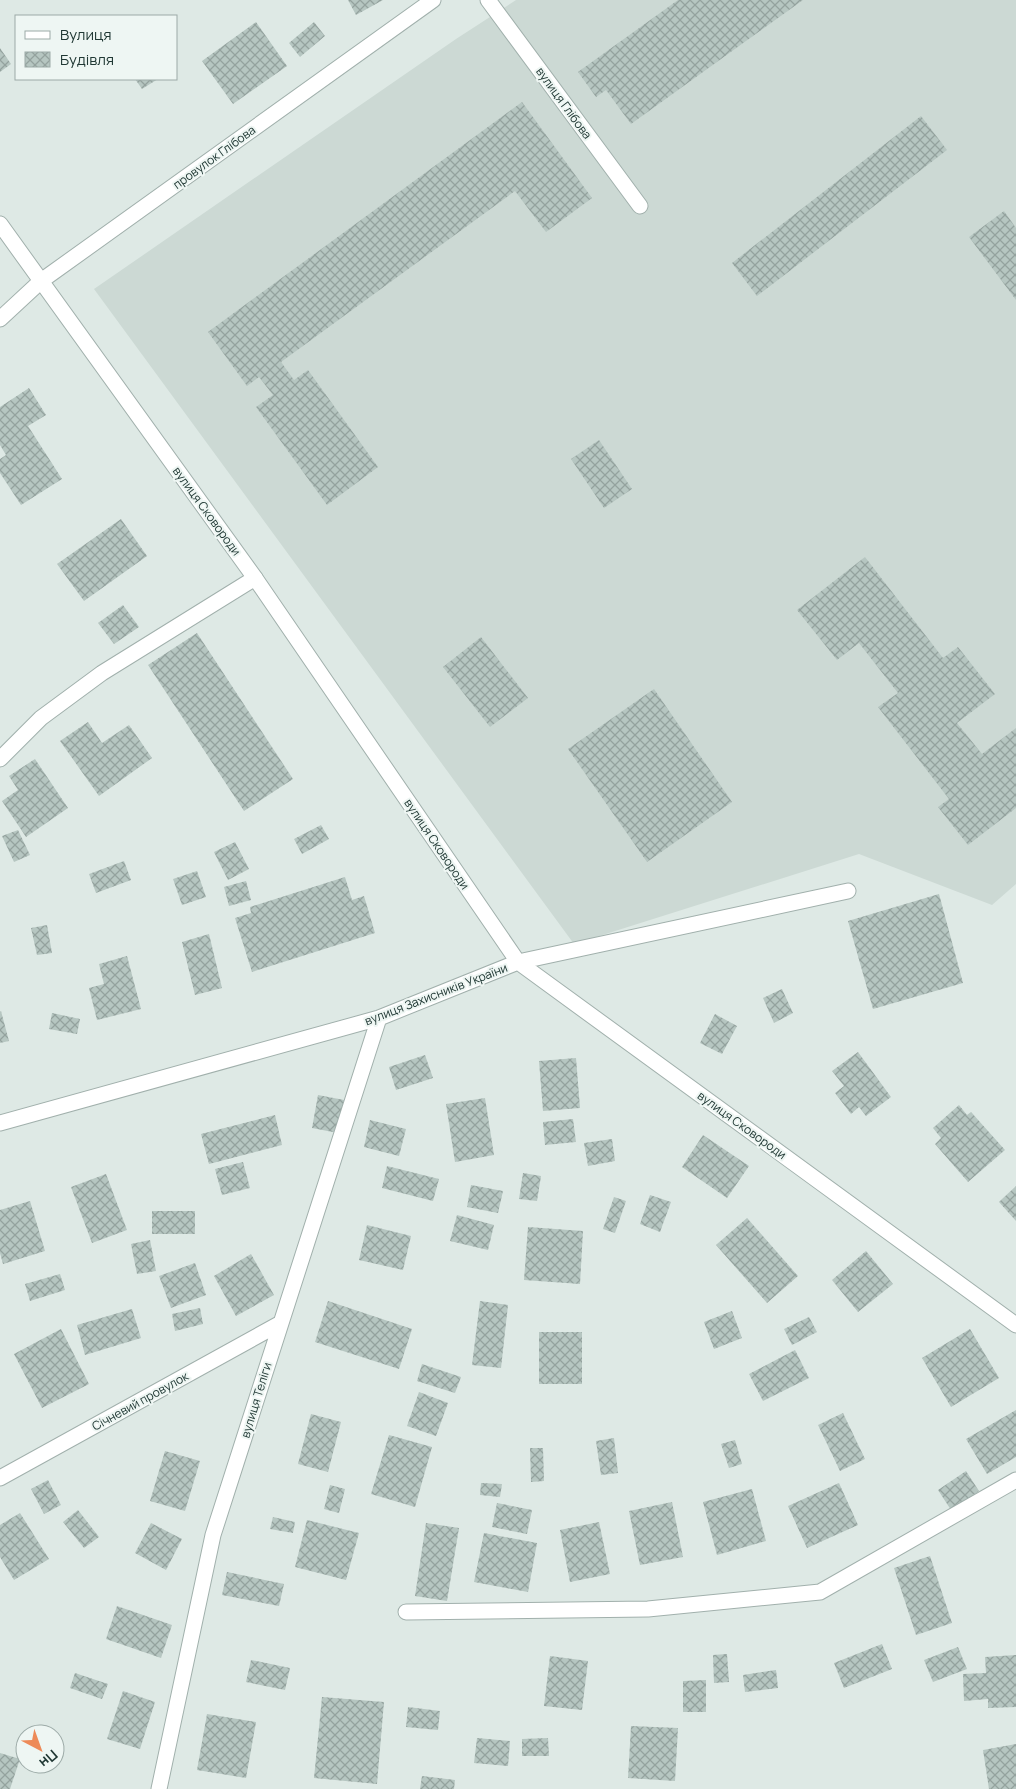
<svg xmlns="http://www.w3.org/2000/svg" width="1016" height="1789" font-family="Manrope,sans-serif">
<defs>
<pattern id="building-cross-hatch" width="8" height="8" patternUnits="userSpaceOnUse" patternTransform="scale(1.25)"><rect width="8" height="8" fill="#b6c6c1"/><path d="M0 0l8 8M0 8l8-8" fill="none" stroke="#94a29e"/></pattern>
</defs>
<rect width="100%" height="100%" fill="#dee9e5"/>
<!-- built -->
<path fill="#ccd9d4" d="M516,0H1016V884L992,905L859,854L574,944L94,289L456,39Z"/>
<!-- building -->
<path fill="url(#building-cross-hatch)" d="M348,0H383L356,15Z
M678,0H803L631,124L606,90L596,97L578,72Z
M256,22L287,66L233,104L202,61Z
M314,22L325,36L300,57L289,43Z
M0,48L11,64L0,72Z
M135,79H158L142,89Z
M522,102L592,198L546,232L515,191L281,362L294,380L308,370L378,467L327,505L256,407L273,395L259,377L247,386L208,332Z
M921,116L947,150L757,296L732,263Z
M1004,211L1016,228V300L969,237Z
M29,388L46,415L28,426L62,479L21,505L0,473V459L6,455L0,445V407Z
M599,440L632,489L604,508L571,459Z
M121,519L147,556L84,601L57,564Z
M865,557L943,658L958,647L995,694L957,723L982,754L1016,728V808L968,845L938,807L949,799L878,707L898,693L859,643L837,660L797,610Z
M123,605L139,627L114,644L98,623Z
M197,633L293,779L244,811L148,665Z
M481,637L528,698L490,727L443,667Z
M654,689L732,802L647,862L568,749Z
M88,722L102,743L129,725L152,758L99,796L60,741Z
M35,759L68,808L26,837L2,801L18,790L9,776Z
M321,825L329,839L302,854L294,839Z
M18,830L30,855L14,862L2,836Z
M235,842L249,869L228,880L214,852Z
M124,861L131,880L96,893L89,874Z
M197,871L206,897L182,905L173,879Z
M345,877L352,900L364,896L375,933L252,972L235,918L251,913L250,907Z
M246,881L251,900L229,906L224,887Z
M939,894L963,983L873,1009L848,921Z
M47,925L52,953L37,955L31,928Z
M209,934L222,988L195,995L182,942Z
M127,956L141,1009L97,1020L89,988L104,984L99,964Z
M782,989L793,1013L774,1023L763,998Z
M1,1011L9,1041L0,1043V1012Z
M52,1013L80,1019L77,1034L49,1029Z
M715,1014L737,1026L722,1054L700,1043Z
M858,1052L891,1097L866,1116L859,1107L851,1114L835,1093L844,1086L832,1071Z
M425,1055L433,1078L396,1090L389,1067Z
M576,1058L580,1108L543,1111L539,1061Z
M318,1095L344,1100L338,1133L312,1128Z
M485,1098L494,1155L455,1162L446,1104Z
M959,1105L967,1115L971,1112L1005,1150L968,1182L935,1144L941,1138L933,1128Z
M275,1115L282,1145L209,1164L201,1134Z
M573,1119L576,1142L545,1145L543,1122Z
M370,1120L406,1129L399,1156L364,1147Z
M703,1135L749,1166L727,1198L682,1167Z
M612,1139L615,1161L588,1166L584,1143Z
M243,1162L250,1188L222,1195L215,1169Z
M387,1166L439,1179L433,1201L382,1188Z
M523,1173L541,1176L537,1201L519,1199Z
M106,1174L127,1230L92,1243L71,1187Z
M471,1185L503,1191L498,1213L467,1207Z
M1016,1186V1221L999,1202Z
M650,1195L671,1202L660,1232L640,1224Z
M614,1197L626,1201L615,1233L603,1229Z
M30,1201L45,1251L3,1264L0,1253V1210Z
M152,1211H195V1234H152Z
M457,1215L494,1225L488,1250L450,1241Z
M747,1218L798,1276L767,1303L716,1245Z
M367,1225L411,1236L403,1270L359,1260Z
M528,1227L583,1231L580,1284L524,1280Z
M150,1240L156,1271L137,1274L131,1244Z
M866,1251L893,1284L858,1312L832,1280Z
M251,1254L274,1295L236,1316L214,1276Z
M195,1263L206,1295L171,1308L159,1276Z
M60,1274L65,1290L30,1301L25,1284Z
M328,1301L412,1329L399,1369L315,1342Z
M480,1301L508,1305L501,1368L472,1365Z
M200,1308L203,1324L175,1331L172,1314Z
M132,1309L141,1338L85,1355L77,1325Z
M732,1311L742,1338L714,1349L704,1322Z
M809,1317L817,1332L792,1345L784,1329Z
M61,1329L89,1384L42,1408L14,1354Z
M970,1329L999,1378L951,1407L922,1358Z
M539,1332H582V1384H539Z
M795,1350L809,1378L763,1401L749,1374Z
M422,1364L461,1377L455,1393L417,1381Z
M419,1392L448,1403L436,1436L407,1426Z
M1016,1410V1457L987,1474L966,1439Z
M843,1413L865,1459L840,1471L818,1425Z
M311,1414L341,1422L328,1472L298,1464Z
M389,1435L432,1447L415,1507L371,1494Z
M614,1438L618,1473L601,1475L596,1441Z
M735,1440L742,1464L729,1468L721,1444Z
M530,1448H543L544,1481L531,1482Z
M165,1451L200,1461L185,1511L150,1501Z
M966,1471L979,1491L951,1510L938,1490Z
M48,1480L61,1505L44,1514L31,1489Z
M481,1483L502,1484L500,1497L480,1495Z
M839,1483L858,1525L807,1548L788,1506Z
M330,1485L345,1489L339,1513L324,1509Z
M752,1489L766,1541L717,1555L703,1502Z
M672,1502L683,1557L640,1565L629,1511Z
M497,1503L532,1510L527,1534L492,1527Z
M78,1510L99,1537L84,1548L63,1522Z
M20,1513L49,1559L14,1580L0,1557V1525Z
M273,1517L295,1522L293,1533L270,1529Z
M307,1520L359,1533L346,1580L295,1567Z
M599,1522L610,1574L570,1582L560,1530Z
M151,1523L182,1539L166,1570L135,1553Z
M426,1523L459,1528L447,1601L415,1596Z
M484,1533L537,1543L528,1592L474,1582Z
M930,1556L952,1623L916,1635L894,1568Z
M227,1572L284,1584L279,1606L222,1595Z
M117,1606L172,1625L161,1658L106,1639Z
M882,1644L892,1669L844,1688L834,1663Z
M958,1647L967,1669L933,1682L924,1660Z
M727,1654L729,1682L714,1683L713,1655Z
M1016,1655V1707L988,1708V1699L964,1701L963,1674L986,1673L985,1657Z
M550,1656L588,1661L582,1710L544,1706Z
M251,1660L290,1668L285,1690L246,1682Z
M776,1670L778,1688L745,1692L743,1675Z
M75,1673L108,1684L102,1699L70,1688Z
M706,1680V1712H683V1681Z
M123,1691L155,1702L140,1749L107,1739Z
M322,1697L384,1702L377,1784L314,1778Z
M408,1707L440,1711L438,1730L406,1727Z
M207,1714L256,1722L246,1778L197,1770Z
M631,1726L678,1728L675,1781L628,1778Z
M477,1738L510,1741L508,1766L474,1763Z
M548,1738L549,1756H522V1739Z
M1016,1744V1789H989L983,1750Z
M0,1753L20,1759L10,1789H0Z
M422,1776L455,1780L454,1789H420Z"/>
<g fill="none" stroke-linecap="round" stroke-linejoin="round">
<!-- service casing -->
<g stroke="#a1b0ac" stroke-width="17">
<path id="service" d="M0,759L41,718L102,673L255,578"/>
</g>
<!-- minor casing -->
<g stroke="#a1b0ac" stroke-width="17">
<path id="minor" d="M488,0L640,206
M0,224L255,578L518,962L1016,1325
M0,319L41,281L433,0
M0,1123L379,1018L518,962L848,891
M0,1478L279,1324
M406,1612L648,1609L820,1592L1016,1480
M159,1789L213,1535L379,1018"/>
</g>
<!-- service -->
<use href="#service" stroke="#fff" stroke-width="15"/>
<!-- minor -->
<use href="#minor" stroke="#fff" stroke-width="15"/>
</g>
<g text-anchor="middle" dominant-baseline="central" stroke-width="4" stroke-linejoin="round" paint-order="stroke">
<!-- street labels -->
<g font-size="12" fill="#203834" stroke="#eef6f3">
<text transform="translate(564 103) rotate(54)">вулиця Глібова</text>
<text transform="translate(214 157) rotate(-36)">провулок Глібова</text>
<text transform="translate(207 511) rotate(54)">вулиця Сковороди</text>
<text transform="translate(437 844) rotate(56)">вулиця Сковороди</text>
<text transform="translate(436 994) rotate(-21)">вулиця Захисників України</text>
<text transform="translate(742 1125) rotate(36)">вулиця Сковороди</text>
<text transform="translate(256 1400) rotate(-73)">вулиця Теліги</text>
<text transform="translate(140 1401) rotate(-29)">Січневий провулок</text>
</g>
</g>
<!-- legend -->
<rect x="15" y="15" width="162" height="65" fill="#eef6f3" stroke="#9caaa7"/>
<rect x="25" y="31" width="25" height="8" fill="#ffffff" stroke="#9caaa7"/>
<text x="60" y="40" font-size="15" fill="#203834">Вулиця</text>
<rect x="25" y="52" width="25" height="15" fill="url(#building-cross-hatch)" stroke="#9caaa7"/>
<text x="60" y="65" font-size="15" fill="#203834">Будівля</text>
<!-- north arrow -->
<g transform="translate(40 1749) rotate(139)"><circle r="24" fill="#eef6f3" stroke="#9caaa7"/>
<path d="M0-4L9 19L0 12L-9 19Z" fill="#ed8a58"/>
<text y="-8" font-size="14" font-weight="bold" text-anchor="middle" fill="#203834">Пн</text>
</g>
</svg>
